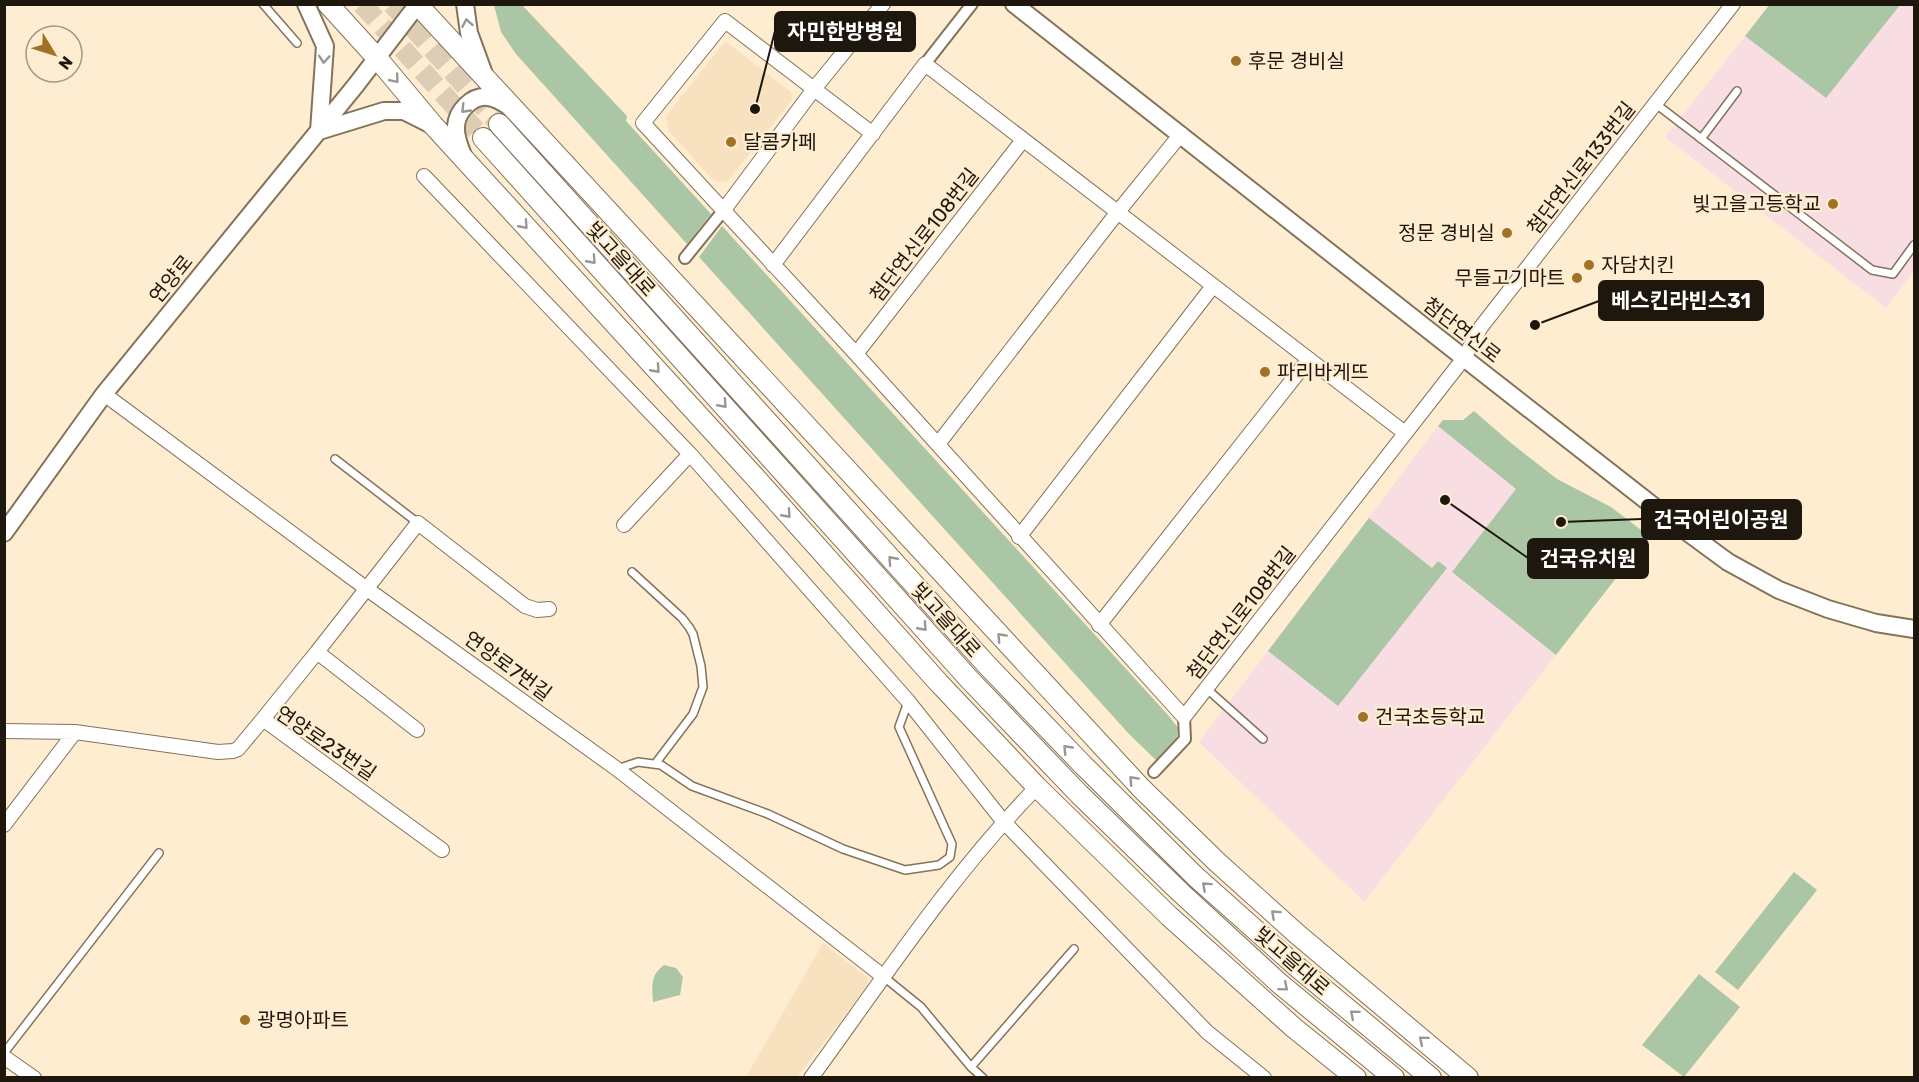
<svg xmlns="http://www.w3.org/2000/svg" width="1919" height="1082" font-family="Rubik,'Noto Sans KR',sans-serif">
<rect width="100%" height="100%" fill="#ffedd1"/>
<!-- built -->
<path fill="#f7e1be" d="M725,41L791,92L792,100L727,182L716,181L711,178L668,130L666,116Z
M823,943L868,978V986L797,1077H746Z"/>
<!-- education -->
<path fill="#f8dee3" d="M1770,5H1914V271L1886,308L1665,137Z
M1438,426L1517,489L1453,573L1556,655L1364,902L1199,742Z"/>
<!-- green -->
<path fill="#abc6a4" d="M1770,4H1900V5L1826,98L1745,36Z
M494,5H522L627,116L626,121L711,214L687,244L516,54L501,32Z
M722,226L1168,715L1178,728L1177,739L1158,762L1129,734L699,257Z
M1474,411L1511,443L1557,479L1611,507L1649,536L1556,655L1452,572L1516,489L1438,426L1443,420H1463Z
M1369,518L1432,568L1438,561L1447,568L1338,706L1268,651Z
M1794,872L1817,890L1738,990L1715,972Z
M664,965L676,968L683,977L680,995L653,1002C652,985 650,976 664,965Z
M1699,974L1740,1007L1684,1077L1642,1045Z"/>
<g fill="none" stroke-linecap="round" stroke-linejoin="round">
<!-- secondary-tunnel -->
<path stroke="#ddcdb4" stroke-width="20" stroke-dasharray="20 10" stroke-linecap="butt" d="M362,4L483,138
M392,4L499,124"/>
<!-- service casing -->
<g stroke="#83735a" stroke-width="10">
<path id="service" d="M263,4L297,43
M1656,104L1872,270L1893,274L1914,245
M1701,139L1737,91
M335,459L418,523
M632,572L682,618L689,627L693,634L701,666L703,687L693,714L655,764
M1207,689L1263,739
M617,769L638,762L661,765L692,786L768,814L843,849L905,870L939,865L950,857L952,844L899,727L908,702
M884,977L921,1007L971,1067L983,1078
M4,1053L159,853
M971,1067L1074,949"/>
</g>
<!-- pedestrian casing -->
<g stroke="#83735a" stroke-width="14">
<path id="pedestrian" d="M925,64L972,4
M685,258L723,211
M1154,772L1185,739L1184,717"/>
</g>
<!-- minor casing -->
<g stroke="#83735a" stroke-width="16">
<path id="minor" d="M873,134L725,21L643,123L856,354L1184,717L1464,358L1481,327L1733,4
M424,176L690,454L908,701L1003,821L1207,1032L1264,1078
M723,211L814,89L883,4
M773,265L925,64L1405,433
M856,354L1023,140
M104,394L367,589L617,769L884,977
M938,444L1117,213L1181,134
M624,525L690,454
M1019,537L1213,286
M1099,625L1309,359
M263,719L317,652
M417,730L317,652L418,523L525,606L537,610L549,609
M4,731L75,732L218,752L233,751L238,749L263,719L442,850
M4,825L75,732
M4,1057L34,1078
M811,1078C883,979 951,875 1037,787"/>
</g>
<!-- tertiary casing -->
<g stroke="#83735a" stroke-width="20">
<path id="tertiary" d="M306,4L325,46L319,131L384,111H404L430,124
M465,4L469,33L484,74
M1014,4L1464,358L1675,523L1728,562L1779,590L1828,609L1876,623L1914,629
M464,158C460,148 455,137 456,126C457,111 472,95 488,97C496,98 504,103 510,107
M4,533L104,394L356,85L418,4"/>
</g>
<!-- secondary casing -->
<g stroke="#83735a" stroke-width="22">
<path id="secondary" d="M328,4L377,58L433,125L753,475L938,682L1037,787L1169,916L1293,1027L1356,1078
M417,4L1141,788L1217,862L1297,934L1468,1078
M499,124L986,664L1083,765L1196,877L1296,966L1431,1078
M483,138L969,679L1079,794L1180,892L1279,983L1394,1078"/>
</g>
<!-- service -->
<use href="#service" stroke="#fff" stroke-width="7"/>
<!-- pedestrian -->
<use href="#pedestrian" stroke="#fff" stroke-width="10"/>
<!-- minor -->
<use href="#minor" stroke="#fff" stroke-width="14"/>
<!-- tertiary -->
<use href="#tertiary" stroke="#fff" stroke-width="16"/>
<!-- secondary -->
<use href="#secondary" stroke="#fff" stroke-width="20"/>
</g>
<!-- one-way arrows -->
<defs><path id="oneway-chevron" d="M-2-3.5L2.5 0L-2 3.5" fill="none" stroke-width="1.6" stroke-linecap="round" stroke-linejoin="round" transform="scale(1.5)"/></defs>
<g stroke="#999792">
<use href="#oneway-chevron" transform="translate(467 23) rotate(-100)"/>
<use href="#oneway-chevron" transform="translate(324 59) rotate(94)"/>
<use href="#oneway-chevron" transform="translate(395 79) rotate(50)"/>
<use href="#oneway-chevron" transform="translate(465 109) rotate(134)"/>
<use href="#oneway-chevron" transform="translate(524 225) rotate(48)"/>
<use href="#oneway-chevron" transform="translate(592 260) rotate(48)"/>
<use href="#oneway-chevron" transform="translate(656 369) rotate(48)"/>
<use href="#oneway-chevron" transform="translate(723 404) rotate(48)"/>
<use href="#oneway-chevron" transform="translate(787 514) rotate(48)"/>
<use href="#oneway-chevron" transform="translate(892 560) rotate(-132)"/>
<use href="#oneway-chevron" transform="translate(923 627) rotate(48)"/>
<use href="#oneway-chevron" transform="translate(1001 637) rotate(-133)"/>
<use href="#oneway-chevron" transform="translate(1067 749) rotate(-134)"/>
<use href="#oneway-chevron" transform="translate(1133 780) rotate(-133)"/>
<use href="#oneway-chevron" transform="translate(1206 886) rotate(-138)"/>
<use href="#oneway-chevron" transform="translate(1275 914) rotate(-138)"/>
<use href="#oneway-chevron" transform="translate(1284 987) rotate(40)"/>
<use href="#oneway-chevron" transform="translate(1354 1014) rotate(-140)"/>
<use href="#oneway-chevron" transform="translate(1423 1040) rotate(-140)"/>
</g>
<!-- markers -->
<g fill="#a17125" stroke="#ffedd1" stroke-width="2">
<circle cx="1236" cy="61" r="6"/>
<circle cx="731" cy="142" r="6"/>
<circle cx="1833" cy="204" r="6"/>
<circle cx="1507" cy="233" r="6"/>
<circle cx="1589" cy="265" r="6"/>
<circle cx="1577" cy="278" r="6"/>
<circle cx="1265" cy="372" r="6"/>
<circle cx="1363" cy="717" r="6"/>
<circle cx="245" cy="1020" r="6"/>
</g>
<g text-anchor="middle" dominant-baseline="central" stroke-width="4.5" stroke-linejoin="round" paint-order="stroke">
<!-- poi labels -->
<g font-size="20" fill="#1d170d" stroke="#ffedd1" text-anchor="start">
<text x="1248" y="61">후문 경비실</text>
<text x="743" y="142">달콤카페</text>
<text x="1821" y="204" text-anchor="end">빛고을고등학교</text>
<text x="1495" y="233" text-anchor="end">정문 경비실</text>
<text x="1601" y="265">자담치킨</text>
<text x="1565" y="278" text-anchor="end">무들고기마트</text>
<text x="1277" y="372">파리바게뜨</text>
<text x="1375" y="717">건국초등학교</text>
<text x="257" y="1020">광명아파트</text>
</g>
<!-- street labels -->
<g font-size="20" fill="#1d170d" stroke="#ffedd1">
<text transform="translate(1581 168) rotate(-52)">첨단연신로133번길</text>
<text transform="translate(924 235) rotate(-52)">첨단연신로108번길</text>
<text transform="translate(621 259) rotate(48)">빛고을대로</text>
<text transform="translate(171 279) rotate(-51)">연양로</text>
<text transform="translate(1462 330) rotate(38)">첨단연신로</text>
<text transform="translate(1241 613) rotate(-52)">첨단연신로108번길</text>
<text transform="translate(946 620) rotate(48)">빛고을대로</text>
<text transform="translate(508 666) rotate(36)">연양로7번길</text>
<text transform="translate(326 743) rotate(34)">연양로23번길</text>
<text transform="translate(1292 961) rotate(41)">빛고을대로</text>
</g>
</g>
<!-- callouts -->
<path fill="none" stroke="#1d170d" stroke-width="2" d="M755 109L775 31M1535 325L1599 301M1561 522L1642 519M1445 500L1528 558"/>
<g fill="#1d170d" stroke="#ffedd1" stroke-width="2">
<circle cx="755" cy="109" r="6"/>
<circle cx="1535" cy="325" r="6"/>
<circle cx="1561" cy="522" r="6"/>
<circle cx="1445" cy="500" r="6"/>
</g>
<g fill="#1d170d" stroke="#1d170d" stroke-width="2">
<rect x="775" y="12" width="140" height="39" rx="6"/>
<rect x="1599" y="281" width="164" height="39" rx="6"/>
<rect x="1642" y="500" width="159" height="39" rx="6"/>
<rect x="1528" y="539" width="120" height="39" rx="6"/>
</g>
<g font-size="21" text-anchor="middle" font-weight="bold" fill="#fff">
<text x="845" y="39">자민한방병원</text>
<text x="1681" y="308">베스킨라빈스31</text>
<text x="1721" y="527">건국어린이공원</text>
<text x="1588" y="566">건국유치원</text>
</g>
<!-- border -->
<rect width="1919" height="1082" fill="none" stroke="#1d170d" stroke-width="12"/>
<!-- north arrow -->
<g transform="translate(54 54) rotate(128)"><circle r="28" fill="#ffedd1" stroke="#a59783" stroke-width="1.5"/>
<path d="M0-4.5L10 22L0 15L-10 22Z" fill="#a17125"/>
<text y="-9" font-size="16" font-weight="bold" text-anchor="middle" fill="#1d170d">N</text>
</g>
</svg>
